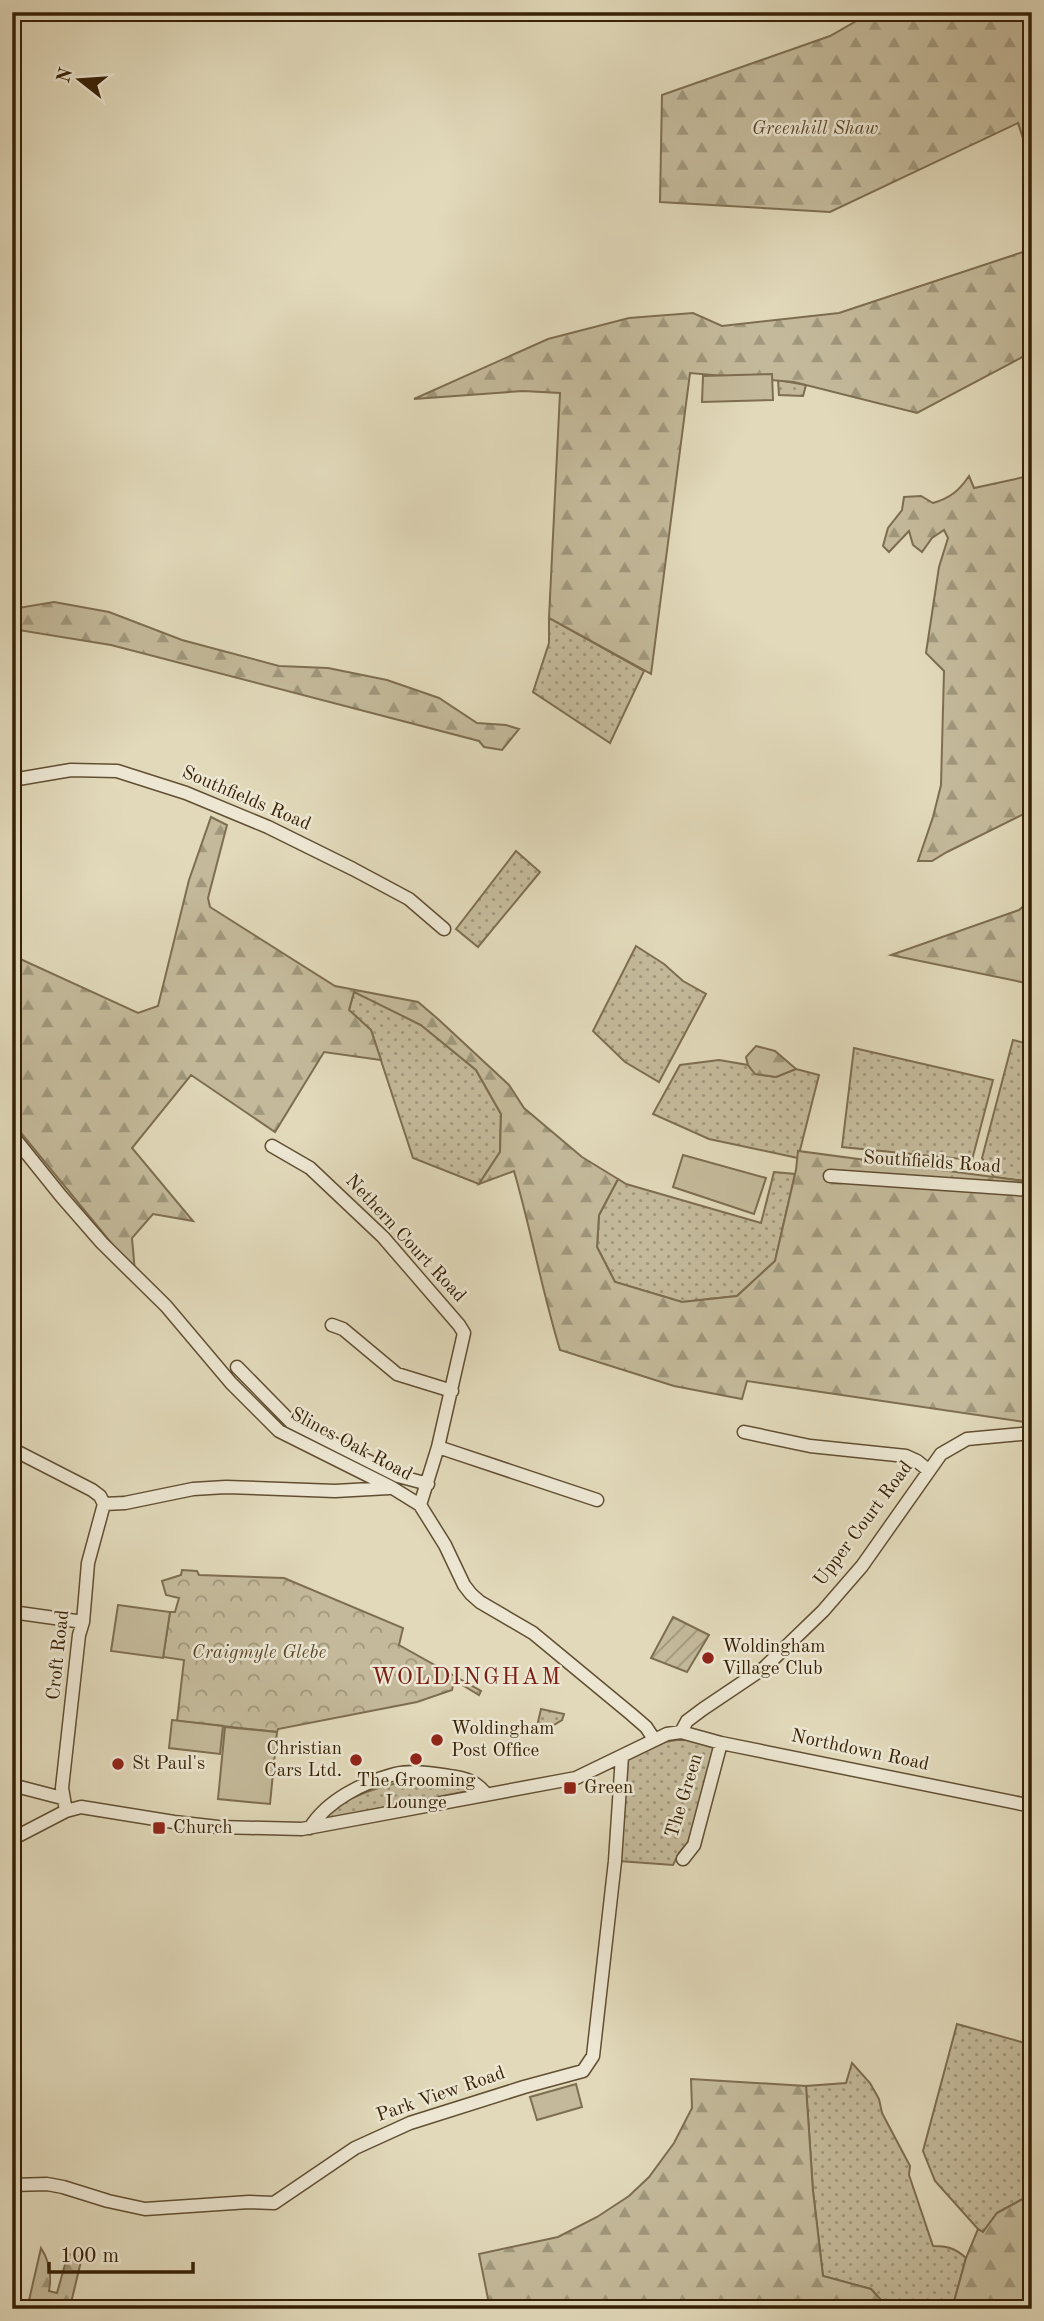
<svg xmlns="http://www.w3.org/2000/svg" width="1044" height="2321" font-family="'Old Standard TT',serif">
<defs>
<pattern id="grass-dots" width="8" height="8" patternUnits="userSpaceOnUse" patternTransform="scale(1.75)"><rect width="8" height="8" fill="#c4ba9b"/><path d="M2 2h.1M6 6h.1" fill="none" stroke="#a0977c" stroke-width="1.8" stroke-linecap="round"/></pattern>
<pattern id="forest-firs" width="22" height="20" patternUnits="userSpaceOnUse" patternTransform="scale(1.75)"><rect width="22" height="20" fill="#c4ba9b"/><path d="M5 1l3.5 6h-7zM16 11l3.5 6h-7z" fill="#a0977c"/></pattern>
<pattern id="park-crowns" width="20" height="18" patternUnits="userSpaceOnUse" patternTransform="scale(1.75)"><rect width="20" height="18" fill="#c4ba9b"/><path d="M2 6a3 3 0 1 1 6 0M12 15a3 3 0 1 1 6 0" fill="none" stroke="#a0977c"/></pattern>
<pattern id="garden-furrows" width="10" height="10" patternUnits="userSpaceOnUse" patternTransform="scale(1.75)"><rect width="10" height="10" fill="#c4ba9b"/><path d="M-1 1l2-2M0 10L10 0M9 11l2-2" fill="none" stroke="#a0977c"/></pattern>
</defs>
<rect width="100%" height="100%" fill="#e1d9ba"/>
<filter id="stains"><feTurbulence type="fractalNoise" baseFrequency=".00286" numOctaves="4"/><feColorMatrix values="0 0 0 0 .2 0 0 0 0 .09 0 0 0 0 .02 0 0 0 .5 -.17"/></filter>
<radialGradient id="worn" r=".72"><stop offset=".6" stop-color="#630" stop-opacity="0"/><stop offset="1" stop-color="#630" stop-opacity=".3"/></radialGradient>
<!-- grass -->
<path fill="url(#grass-dots)" stroke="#7d6e50" stroke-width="2" d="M778,380L806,385L803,396L779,395Z
M549,618L644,671L610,743L533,692L549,643Z
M516,851L540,872L478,947L456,929Z
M636,946L664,964L683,981L706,994L659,1082L625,1062L593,1031Z
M354,991L421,1025L476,1070L501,1114L500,1152L479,1184L413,1158L371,1030L349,1010Z
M1013,1040L1032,1045V1182L994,1177L982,1158Z
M854,1048L993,1080L972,1160L842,1147Z
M719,1060L748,1065L756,1074L776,1077L796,1069L819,1075L798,1158L709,1139L653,1114L680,1065Z
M774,1172L795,1174L775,1261L737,1296L682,1302L615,1282L597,1247L599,1215L618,1179L626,1184L761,1223Z
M541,1709L564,1714L562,1720L544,1731V1725L538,1722Z
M676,1740H689L716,1747L690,1840L679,1853L673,1865L619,1861L626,1760L665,1742Z
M415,1780C433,1780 451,1781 467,1788L468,1791L325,1819C339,1797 390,1783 415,1780Z
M957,2024L1032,2045V2194L997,2213L983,2232L978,2229L935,2181L923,2151Z
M852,2063L870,2083L879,2099L882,2113L910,2166L909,2175L933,2246C947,2246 955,2248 966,2258L952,2309H889L871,2289L823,2276L813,2191L806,2086L846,2083Z"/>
<!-- forest -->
<path fill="url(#forest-firs)" stroke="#7d6e50" stroke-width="2" d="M872,12H1032V166L1018,123L830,212L660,202L662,95L830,36Z
M1032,249V352L917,413L794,382L690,373L651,674L549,618L560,393L523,391L414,399L548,339L629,318L693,313L722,326L839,313Z
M969,476L974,488L1029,476L1032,482V810L947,852L932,861H918L933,817L941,785L944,671L926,653L939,567L948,538L944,530L932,538L922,552L913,545L909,531L889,552L883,546L888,528L902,510L904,497L921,496L933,503C950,498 959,491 969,476Z
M54,602L109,612L182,640L279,666L328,668L387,680L439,698L477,723L506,725L519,729L502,750L484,747L479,741L111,645L12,629V609Z
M211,817L227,825L208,898L210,907L335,986L418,1002L438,1019L509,1085L524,1108L582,1157L618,1179L599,1215L597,1247L615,1282L682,1302L737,1296L775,1261L796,1170L798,1151L1032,1182V1423L747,1381L742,1399L674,1386L560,1350C542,1291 531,1230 514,1171L479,1184L500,1152L501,1114L476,1070L421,1025L354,992L349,1010L371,1030L381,1060L324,1052L275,1132L191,1075L132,1148L193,1221L153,1214L132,1238L135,1272L12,1122V941L18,958L138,1013L158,1006L189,880Z
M1032,899V961L1026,983L891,955L1019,910Z
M756,1046L775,1051L796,1069L776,1077L755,1074L748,1065L746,1057Z
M691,2079L806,2086L813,2191L823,2276L871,2289L889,2309H490L479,2254L558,2237L597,2217L629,2196L649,2177L674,2143L692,2108Z
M1032,2194V2309H952L966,2258L978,2229L983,2232L997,2213Z
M41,2248C50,2262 52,2275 49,2291L57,2293L68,2254L82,2257L71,2303L76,2305L75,2309H27Z"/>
<!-- park -->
<path fill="url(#park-crowns)" stroke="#7d6e50" stroke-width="2" d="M182,1570L197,1571L199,1575L284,1578L403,1628L399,1645L481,1691L479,1695L454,1680L452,1690L417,1702L278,1729L277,1732L177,1721L184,1660L163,1657L170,1612H175L179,1598L166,1595L162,1581L181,1575Z"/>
<!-- garden -->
<path fill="url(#garden-furrows)" stroke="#7d6e50" stroke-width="2" d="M673,1617L709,1635L687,1672L651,1658Z"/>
<!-- pitch -->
<path fill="#c4ba9b" stroke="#7d6e50" stroke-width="2" d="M772,374L773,400L702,402L703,376Z
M683,1155L766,1178L754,1214L673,1187Z
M118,1605L170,1612L163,1658L111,1651Z
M172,1720L223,1726L220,1754L169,1748Z
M225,1727L277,1732L270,1804L218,1799Z
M576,2084L582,2107L537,2120L530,2097Z"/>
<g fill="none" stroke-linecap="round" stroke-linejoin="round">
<!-- minor casing -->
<g stroke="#614f32" stroke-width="15">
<path id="minor" d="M12,780L71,770L117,771L186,793L268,827L353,869L409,899L444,929
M12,1135L61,1196L102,1243L166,1306L231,1383L279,1431L391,1487L420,1505L445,1545L464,1585L471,1594L480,1602L533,1633L631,1714L646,1727L654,1739
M272,1146L310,1168L383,1237L459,1325L464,1333L438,1447L420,1505
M830,1176L1032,1190
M332,1325L343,1329L397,1374L452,1391
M237,1367L291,1422L398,1476L428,1484
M744,1432L810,1446L906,1456L917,1461L928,1470
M438,1447L597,1500
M12,1449L92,1490L100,1496L104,1504L125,1503L193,1489L226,1487L335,1491L389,1488
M12,1612L83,1622
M681,1732L687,1721L703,1709L764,1668L823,1611L862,1566L941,1454L967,1439L1032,1433
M12,1785L62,1798
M66,1811L62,1788L79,1635L83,1622L88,1563L104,1504
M310,1828C327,1800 364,1782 395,1774C412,1770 432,1773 449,1776C465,1778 476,1781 486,1794
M12,1839L66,1811L81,1807L174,1822L218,1827L302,1829L576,1778L667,1734L681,1732L721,1743L1032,1806
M683,1859L694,1845L721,1743
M12,2185L47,2184L63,2187L108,2201L145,2209L249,2202L274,2203L355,2148L410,2123L524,2087L583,2071L593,2056L615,1861L622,1756"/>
</g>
<!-- minor -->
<use href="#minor" stroke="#ece6d2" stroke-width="12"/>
</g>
<!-- markers -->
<g fill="#8f2418" stroke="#ece6d2" stroke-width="2.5">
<circle cx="708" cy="1658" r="7"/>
<circle cx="437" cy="1740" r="7"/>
<circle cx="416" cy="1759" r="7"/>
<circle cx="356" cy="1760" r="7"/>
<circle cx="118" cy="1764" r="7"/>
<rect x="563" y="1781" width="14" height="14" rx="3.5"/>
<rect x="152" y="1821" width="14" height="14" rx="3.5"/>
</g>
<g text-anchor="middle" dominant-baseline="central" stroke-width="5" stroke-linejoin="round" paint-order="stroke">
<!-- park labels -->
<g font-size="19" font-style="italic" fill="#5a472a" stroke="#ece6d2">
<text x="815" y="129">Greenhill Shaw</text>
<text x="259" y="1653">Craigmyle Glebe</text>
</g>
<!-- street labels -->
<g font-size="19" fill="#362105" stroke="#ece6d2">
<text transform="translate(246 799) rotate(23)">Southfields Road</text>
<text transform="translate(932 1163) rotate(4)">Southfields Road</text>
<text transform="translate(405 1239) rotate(47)">Nethern Court Road</text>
<text transform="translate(351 1445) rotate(28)">Slines Oak Road</text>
<text transform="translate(864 1524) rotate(-53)">Upper Court Road</text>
<text transform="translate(59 1655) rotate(-84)">Croft Road</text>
<text transform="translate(860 1751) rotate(12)">Northdown Road</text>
<text transform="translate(685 1796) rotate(-73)">The Green</text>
<text transform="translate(441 2095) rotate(-19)">Park View Road</text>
</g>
<!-- poi labels -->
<g font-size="19" fill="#362105" stroke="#ece6d2" text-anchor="start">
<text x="722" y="1647">Woldingham<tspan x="722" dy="22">Village Club</tspan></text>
<text x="451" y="1729">Woldingham<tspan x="451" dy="22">Post Office</tspan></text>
<text x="342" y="1749" text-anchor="end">Christian<tspan x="342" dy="22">Cars Ltd.</tspan></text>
<text x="132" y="1764">St Paul's</text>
<text x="416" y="1781" text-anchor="middle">The Grooming<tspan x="416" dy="22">Lounge</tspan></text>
<text x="584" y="1788">Green</text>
<text x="173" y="1828">Church</text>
</g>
<!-- quarter labels -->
<g font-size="23" letter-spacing="2" fill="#7a1f14" stroke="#ece6d2">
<text x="467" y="1677">WOLDINGHAM</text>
</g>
</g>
<!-- margin -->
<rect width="1044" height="2321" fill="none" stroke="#e1d9ba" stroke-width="42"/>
<rect x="14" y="14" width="1016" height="2293" fill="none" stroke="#362105" stroke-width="3.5"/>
<rect x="21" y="21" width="1002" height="2279" fill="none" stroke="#362105" stroke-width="2"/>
<!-- north arrow -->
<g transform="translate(80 80) rotate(287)" stroke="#ece6d2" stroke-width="5" paint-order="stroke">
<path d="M0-5L12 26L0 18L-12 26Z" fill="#362105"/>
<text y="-10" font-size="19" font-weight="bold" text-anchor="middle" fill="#362105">N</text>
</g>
<!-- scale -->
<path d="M49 2262v10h144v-10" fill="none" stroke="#362105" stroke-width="3.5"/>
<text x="60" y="2262" font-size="21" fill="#362105" stroke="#ece6d2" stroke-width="5" paint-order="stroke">100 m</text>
<rect width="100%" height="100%" filter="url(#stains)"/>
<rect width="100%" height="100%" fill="url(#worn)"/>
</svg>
